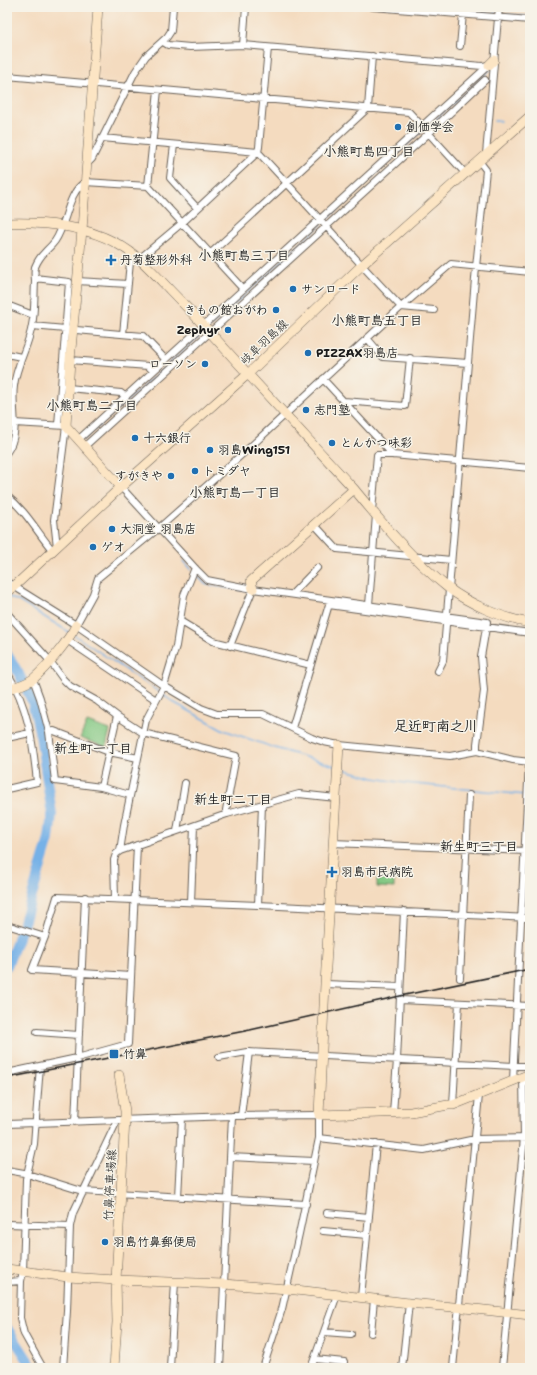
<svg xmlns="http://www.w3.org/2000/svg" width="537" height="1375" font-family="'Shantell Sans','Klee One',sans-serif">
<rect width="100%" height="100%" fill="#f7f3e8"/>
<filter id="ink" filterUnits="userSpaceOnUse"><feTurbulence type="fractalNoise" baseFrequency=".025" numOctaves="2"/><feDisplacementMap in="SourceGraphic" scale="8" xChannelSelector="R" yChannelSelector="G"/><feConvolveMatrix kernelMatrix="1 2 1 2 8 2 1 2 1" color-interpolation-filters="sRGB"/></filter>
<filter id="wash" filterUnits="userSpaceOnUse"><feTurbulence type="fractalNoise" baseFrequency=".012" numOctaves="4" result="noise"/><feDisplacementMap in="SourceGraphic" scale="16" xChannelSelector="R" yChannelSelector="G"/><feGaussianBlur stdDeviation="0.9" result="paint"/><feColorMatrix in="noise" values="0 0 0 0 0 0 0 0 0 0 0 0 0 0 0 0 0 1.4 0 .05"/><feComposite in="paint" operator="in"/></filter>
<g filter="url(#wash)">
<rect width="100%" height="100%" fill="#f4dbbf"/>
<!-- green -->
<path fill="#81c781" stroke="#4e724e" d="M87,722L110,730L106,747L80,738Z
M377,879L394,880V888L377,887Z"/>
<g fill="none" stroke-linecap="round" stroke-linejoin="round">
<!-- stream -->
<path stroke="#76b1e7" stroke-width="1.5" d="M415,7L495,14
M503,14L530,17
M495,15L496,7
M494,121H501
M426,128L491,69
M325,221L423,130
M210,327L322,224
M62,419L63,402
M83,440L204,332
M184,561L192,570
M195,573L205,584L208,585L249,591
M9,597L20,602L69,632
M489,624L514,627
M74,635L159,692
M162,694L173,702L224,730L275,748L335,766
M340,768L374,778L405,783L526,795"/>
<!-- river -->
<path stroke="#76b1e7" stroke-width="10" d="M7,654L18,672L32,701L40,735L52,814L49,839L23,926L7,966
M7,1328L33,1368"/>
</g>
</g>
<g filter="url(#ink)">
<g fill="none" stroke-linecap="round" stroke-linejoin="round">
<!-- street casing -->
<g stroke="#685f55" stroke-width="8">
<path id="street" d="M373,7L530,20
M163,42L168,45L190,47L243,45L482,66L489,65
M243,45L246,7
M460,46L463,14
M7,76L409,112L422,126L79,439
M102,138L258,152C306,203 352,256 401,307L434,310
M174,145L170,178L197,208
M486,154L499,7
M87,164L92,159L135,72L146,56L167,37L171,31L173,7
M465,173L422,126L489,65
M148,186L158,90
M210,254L368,108L372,56
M139,259L182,223L258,152L259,147L268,48
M35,278L69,282L58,425
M77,281L128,284
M7,305L33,315
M32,326L143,336L166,360
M123,334L131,252
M367,338L383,357L468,363
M7,354L21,357
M70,360L148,366L153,371
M323,379L393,455
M68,388L121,393L126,397
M344,401L405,406L410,358
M14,423L66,426L54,520L57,547
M85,446L429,133L485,80
M7,452C21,433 11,408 14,386C16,365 29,346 32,325C35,311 34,297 35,282C35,278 34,272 35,267C41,252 47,252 55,241C67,224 67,193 85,182L148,186L243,289
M121,487L195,568L207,580L212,581L253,589L487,622L481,657L484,691L477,744V751
M7,496C26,511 37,532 53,551
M372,511L377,455H393L530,468
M314,524L337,549L451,560
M195,568L184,595L176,646L164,686L146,720L124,825L120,851L227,814L299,794L336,798
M7,582L76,625L164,686L201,708L217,714H263L312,738L324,742L339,745L450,756L477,751L513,760L530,762
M292,594L317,568
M329,605L530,633
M369,605L376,515
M7,613L50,661L63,679L70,686L97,701L117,716L101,787
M180,621L213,641L311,665
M76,625L93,594L98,578L159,528L248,449L401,307L451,264L530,272
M67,640L156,700
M230,646L253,589
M438,671L443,661L476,267L486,170L479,161
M7,672C28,706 33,742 37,782L7,789
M33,679L40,698L49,732L55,781L101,787L130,795
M117,716L143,733L236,756L226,810L227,814
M292,728L330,601
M49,732L54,731L109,752L138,758
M7,738L30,733
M177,831L185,783
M333,843L525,851
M115,899L114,860L116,854L120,851
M191,902L194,826
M258,905L262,805
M7,925L45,937
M131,976L32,970L45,937L57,897L258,905L530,918
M460,978L469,795
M325,984L400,987
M400,1000L530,1006
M37,1032L79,1035
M219,1057L247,1052L514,1066H530
M7,1073L77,1058L128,1044L137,845
M513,1080L529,762
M453,1105L459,1003
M393,1113L397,1060L404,911
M241,1116L249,1052
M75,1122L85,897
M7,1124L232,1116L319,1115V1138L299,1234L282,1309L263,1368
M319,1138L424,1150L475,1139L530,1138
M230,1157L314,1161
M7,1170L24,1173L82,1191L306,1204
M178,1197L182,1118
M327,1213L369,1217
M7,1224L70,1226
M323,1231L367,1235
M21,1281L20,1318L24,1334L43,1368
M7,1282L21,1281L23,1272L26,1179L34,1144L40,1066
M361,1297L376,1144
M324,1332L351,1334
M371,1333L374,1299
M315,1359L344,1362
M63,1368L67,1311L70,1226L73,1213L117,1121
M170,1368L175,1282
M220,1368L232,1116
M311,1368L337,1295
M402,1368L409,1303
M453,1368L479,1095
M502,1368L524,1138L523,1077"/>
</g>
<!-- secondary casing -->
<g stroke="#685f55" stroke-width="10">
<path id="secondary" d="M98,7L82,230L70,360L66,426L121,487
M489,65L494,60
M7,223C44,222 83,225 116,243C137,254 153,272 169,289C185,305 201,322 217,340C262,390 308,439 354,489C381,522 414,561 447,587C467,603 504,619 530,623
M253,589L251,581L354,489
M7,593L121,487L248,374L361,266L530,116
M7,689C16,687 26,684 33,679C46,668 70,639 76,625
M339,745L325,984L319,1115L411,1112L448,1105H453L530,1074
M7,1269L68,1277L116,1280L224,1284L287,1289L409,1303L475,1309L530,1315
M114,1368L117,1322L116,1280L125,1120V1111L119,1075"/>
</g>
<!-- street -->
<use href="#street" stroke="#fff" stroke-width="6"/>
<!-- secondary -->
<use href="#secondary" stroke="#fce5c4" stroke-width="9"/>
<!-- rail -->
<path stroke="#1c1c1c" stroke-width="1.5" d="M7,1078L250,1030L400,996L530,969"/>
</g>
</g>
<!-- markers -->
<g fill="#1f6fb2" stroke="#f7f3e8" stroke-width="1.5">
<circle cx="398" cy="127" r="4"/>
<path d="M109 254h4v4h4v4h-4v4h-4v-4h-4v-4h4z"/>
<circle cx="293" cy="289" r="4"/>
<circle cx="276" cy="310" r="4"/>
<circle cx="228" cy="330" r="4"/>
<circle cx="308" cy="353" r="4"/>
<circle cx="205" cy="364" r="4"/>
<circle cx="306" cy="410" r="4"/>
<circle cx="135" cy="438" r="4"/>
<circle cx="332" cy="443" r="4"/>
<circle cx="210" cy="450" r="4"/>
<circle cx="195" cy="471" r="4"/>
<circle cx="171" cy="476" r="4"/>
<circle cx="112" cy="529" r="4"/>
<circle cx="93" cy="547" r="4"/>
<path d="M330 866h4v4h4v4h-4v4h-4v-4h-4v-4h4z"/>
<rect x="109" y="1049" width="10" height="10" rx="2"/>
<circle cx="105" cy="1242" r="4"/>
</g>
<g text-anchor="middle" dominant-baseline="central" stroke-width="3" stroke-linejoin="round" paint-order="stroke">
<!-- poi labels -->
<g font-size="12" font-weight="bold" fill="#1c1c1c" stroke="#f7f3e8" text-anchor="start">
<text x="406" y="127">創価学会</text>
<text x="120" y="260">丹菊整形外科</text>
<text x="301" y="289">サンロード</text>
<text x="268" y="310" text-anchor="end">きもの館おがわ</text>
<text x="220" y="330" text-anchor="end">Zephyr</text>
<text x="316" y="353">PIZZAX羽島店</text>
<text x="197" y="364" text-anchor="end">ローソン</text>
<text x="314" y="410">志門塾</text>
<text x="143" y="438">十六銀行</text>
<text x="340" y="443">とんかつ味彩</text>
<text x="218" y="450">羽島Wing151</text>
<text x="203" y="471">トミダヤ</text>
<text x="163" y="476" text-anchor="end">すがきや</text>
<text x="120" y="529">大洞堂 羽島店</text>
<text x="101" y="547">ゲオ</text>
<text x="341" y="872">羽島市民病院</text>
<text x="123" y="1054">竹鼻</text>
<text x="113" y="1242">羽島竹鼻郵便局</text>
</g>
<!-- street labels -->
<g font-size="12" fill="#1c1c1c" stroke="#f7f3e8">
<text transform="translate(264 342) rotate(-43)">岐阜羽島線</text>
<text transform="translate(110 1185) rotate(-87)">竹鼻停車場線</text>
</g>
<!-- neighbourhood labels -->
<g font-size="13" font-weight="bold" fill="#1c1c1c" stroke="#f7f3e8">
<text x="369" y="151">小熊町島四丁目</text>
<text x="244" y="255">小熊町島三丁目</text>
<text x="377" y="320">小熊町島五丁目</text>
<text x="92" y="405">小熊町島二丁目</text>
<text x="235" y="492">小熊町島一丁目</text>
<text x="93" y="748">新生町一丁目</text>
<text x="233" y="799">新生町二丁目</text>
<text x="479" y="846">新生町三丁目</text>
</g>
<!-- quarter labels -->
<g font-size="14" font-weight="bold" fill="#1c1c1c" stroke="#f7f3e8">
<text x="436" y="726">足近町南之川</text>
</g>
</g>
<!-- margin -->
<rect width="537" height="1375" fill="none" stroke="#f7f3e8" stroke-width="24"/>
</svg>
